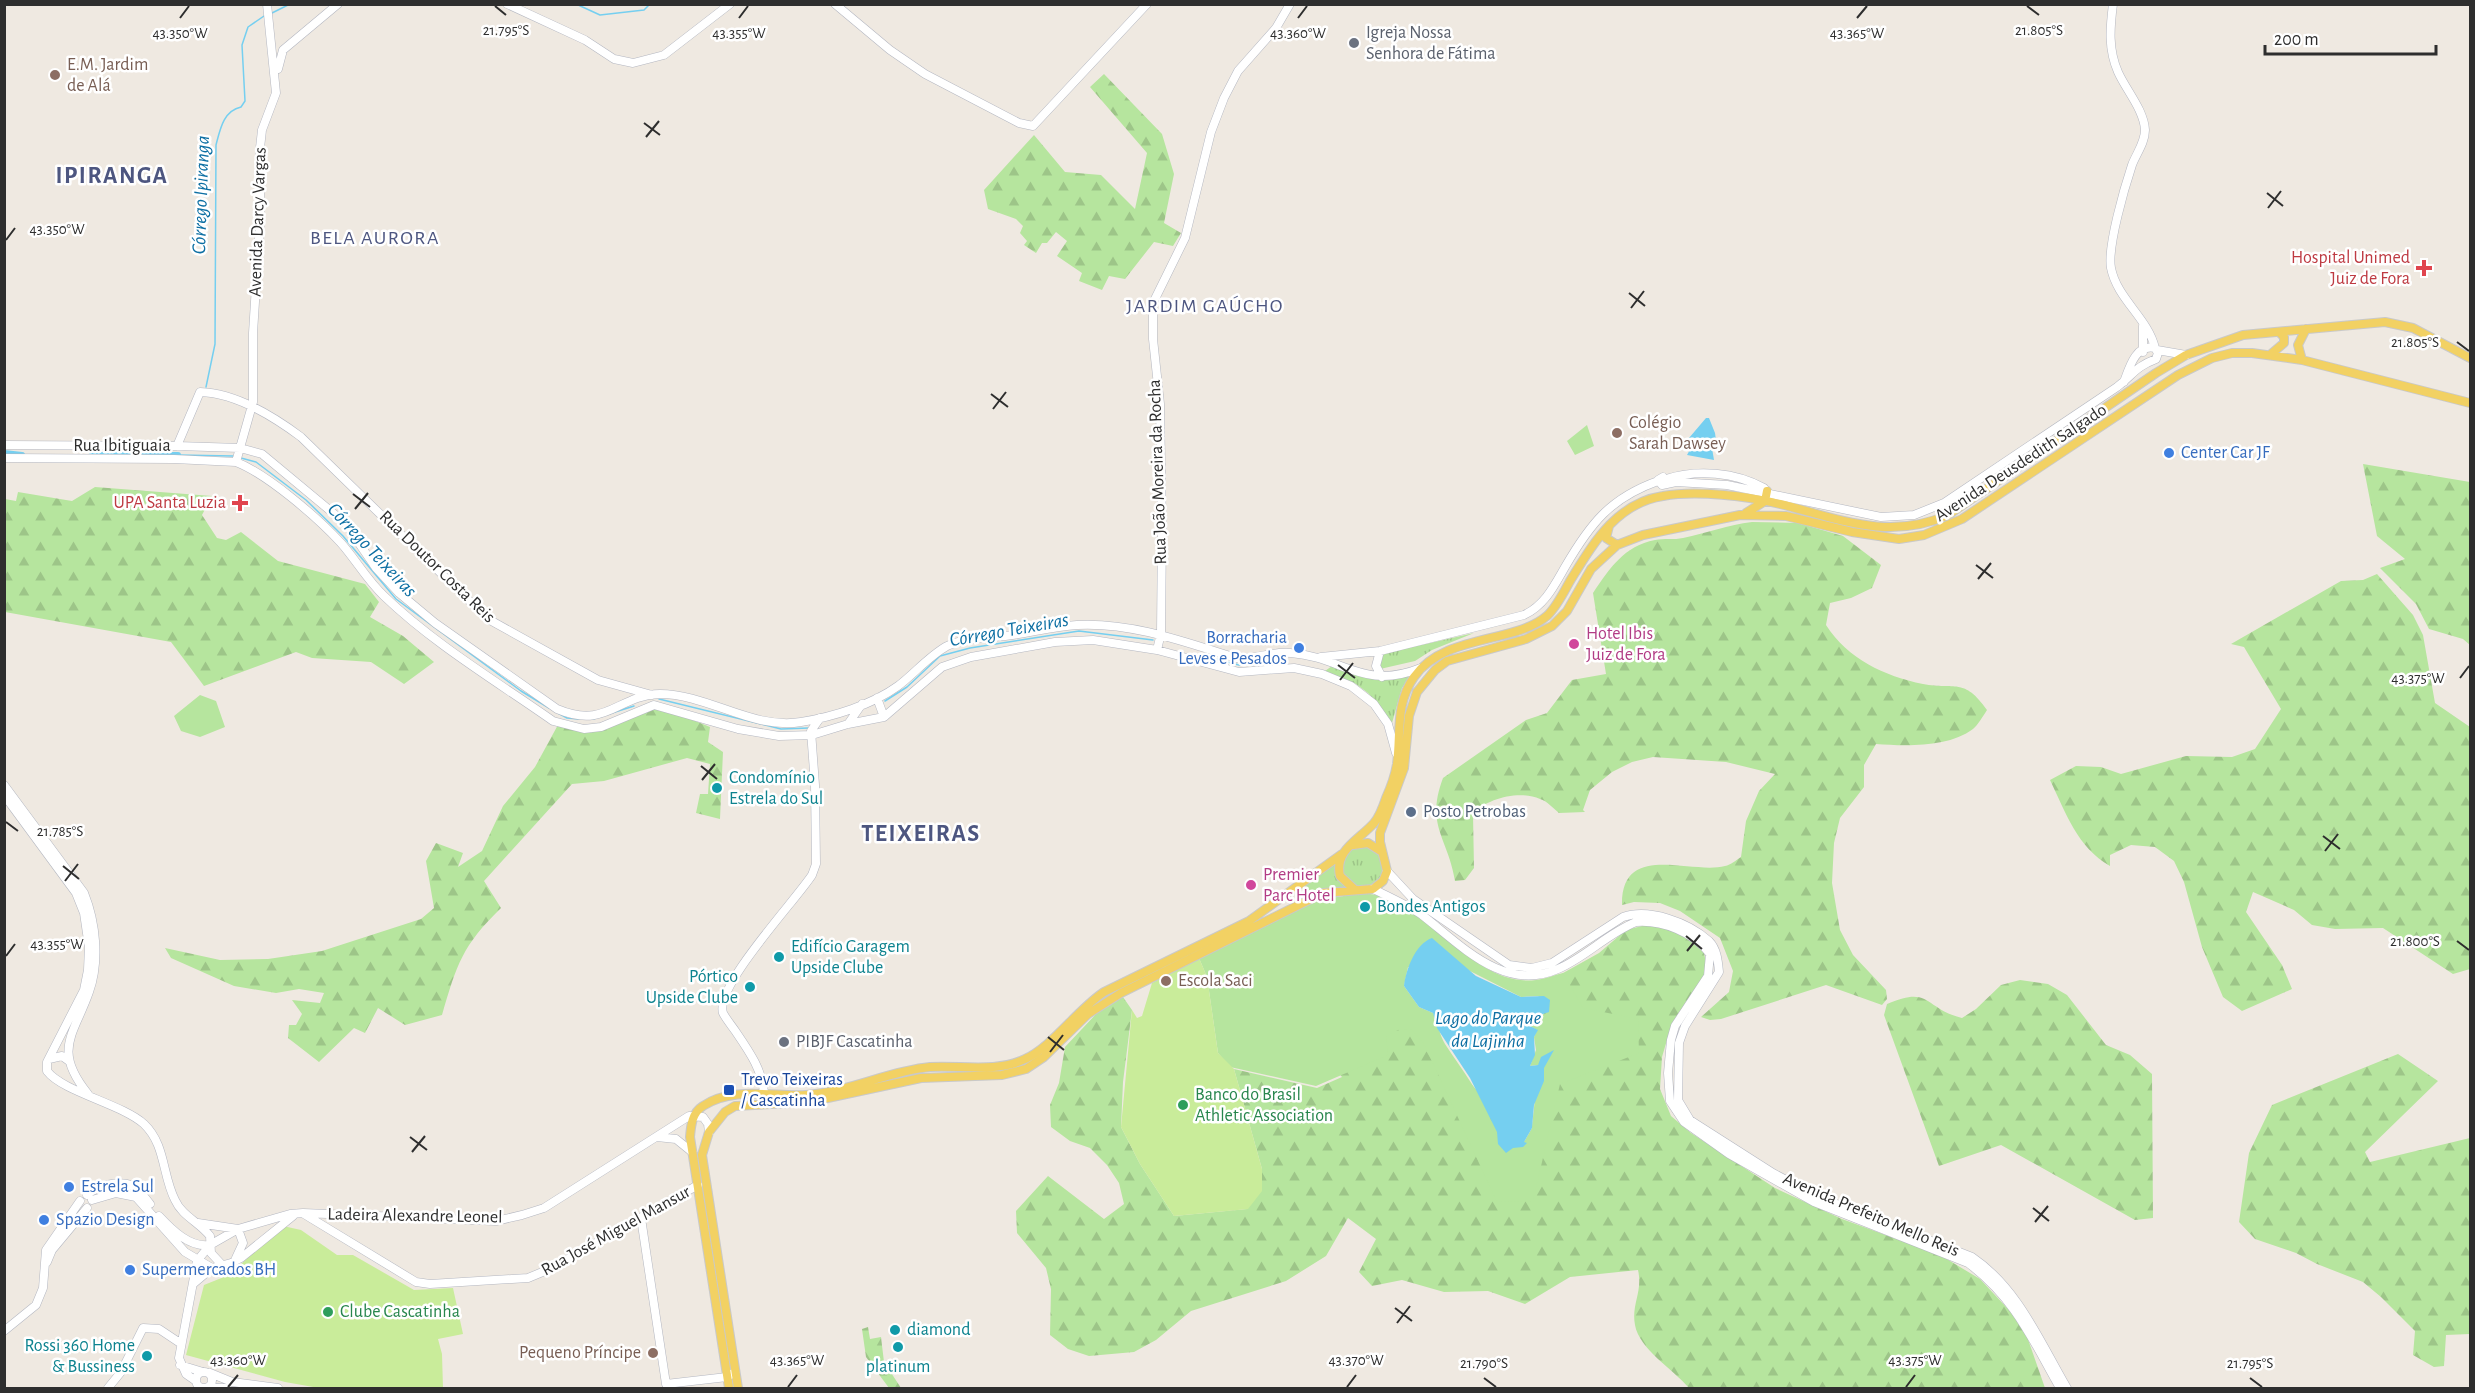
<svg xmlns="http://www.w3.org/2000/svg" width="2475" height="1393" font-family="'Alegreya Sans',sans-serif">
<defs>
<pattern id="grass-tufts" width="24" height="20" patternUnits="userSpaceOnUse" patternTransform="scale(1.5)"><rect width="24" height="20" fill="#b6e59e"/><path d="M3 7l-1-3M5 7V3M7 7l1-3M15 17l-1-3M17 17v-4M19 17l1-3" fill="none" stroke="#9dc588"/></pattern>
<pattern id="forest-firs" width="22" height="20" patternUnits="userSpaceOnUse" patternTransform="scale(1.5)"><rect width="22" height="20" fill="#b6e59e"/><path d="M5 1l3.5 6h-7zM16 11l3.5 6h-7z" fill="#9dc588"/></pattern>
</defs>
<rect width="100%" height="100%" fill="#efe9e1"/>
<!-- grass -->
<path fill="url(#grass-tufts)" d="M1474,633L1432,650L1415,661L1380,669L1379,658L1386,653Z
M1332,666L1369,678L1411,675L1402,688L1392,723L1368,693L1356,684L1325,671Z
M1342 867a21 21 0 1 1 42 0a21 21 0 1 1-42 0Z
M1342,853L1338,869L1352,890L1305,901L1302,886Z"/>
<!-- forest -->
<path fill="url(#forest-firs)" d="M1104,74L1162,134L1174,174L1164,223L1181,233L1173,246L1154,242L1125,279L1109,276L1102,290L1079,281L1082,273L1057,256L1067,241L1056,232L1047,243H1042L1036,253L1024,245L1027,241L1020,233L1023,226L1016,219L988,209L984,190L1034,135L1065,172L1101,175L1135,209L1147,153L1090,87Z
M2363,464L2470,482V645L2463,639L2429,629L2416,604L2380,568L2405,559L2377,536Z
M95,487L212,496L202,515L217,538L226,540L241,532L278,561L365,584L379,602L370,617L403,636L434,662L404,684L371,662L312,658L296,652L204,686L171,642L5,612V499L16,501L18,492L72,501Z
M1752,522L1798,523L1843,536L1881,565L1872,588L1851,598L1830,603L1826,625C1848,659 1884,676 1923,684C1955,690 1964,677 1987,710C1983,716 1978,725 1973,729C1948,748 1904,746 1876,744L1864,765V787L1840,818L1834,843L1832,883L1840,930L1853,955L1886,990L1887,999L1882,1005L1826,985L1721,1019L1710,1020L1701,1017L1729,992L1733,971L1720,938L1680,911L1660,903L1634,902L1622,905C1621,841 1691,875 1725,866C1731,865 1736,860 1741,857L1746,821L1759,791L1775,774L1726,762L1653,757L1632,762L1612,772L1590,790L1583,810L1585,812L1559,813C1553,808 1547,801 1540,799C1520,790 1487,798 1473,814L1474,868L1465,880L1455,881C1448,837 1425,826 1443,778L1526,720L1547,713L1572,680L1606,674L1593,593C1610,568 1624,546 1655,540C1664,538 1674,540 1683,538C1707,533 1728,525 1752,522Z
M2377,574L2413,615L2423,635L2435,703L2470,727V969L2453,974L2383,928L2335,929L2312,925L2294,910L2253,892L2246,912L2282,965L2292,989L2242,1011L2223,997L2202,947L2184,882L2174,861L2155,847L2131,845L2110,855V866C2077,847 2066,813 2050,780L2076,766L2101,767L2121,774L2186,756L2232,757L2255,749L2281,709L2244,647L2231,644L2341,581L2363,580Z
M661,707L710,727L708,742L723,752L720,819L696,813L700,794H708L710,764L687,758L604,781L572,784L484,881L501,908C462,946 457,964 442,1015L405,1025L378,1008L365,1033L354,1028L319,1062L288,1038L289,1025H296L302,1014L292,1000L320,1003L324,993L299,989L276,993L234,986L171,958L165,948L220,960L268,959L322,951L421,919L434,908L426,861L436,843L463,853L458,867L482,851L503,806L535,767L559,723L597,729Z
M1650,924L1671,930L1692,941L1704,953L1706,963L1705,975L1672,1023L1662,1057L1660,1089L1671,1116L1691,1133L1775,1188L1842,1219L1940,1255L1980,1279L2023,1325L2045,1388H1689C1673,1369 1639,1349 1635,1325C1631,1304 1643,1292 1638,1270L1570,1277L1525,1304L1488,1291L1444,1292L1402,1280L1372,1286L1359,1272L1376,1239L1348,1218L1326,1256L1286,1281L1191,1311L1156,1340L1134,1352L1089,1356L1068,1349L1050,1335L1051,1289L1046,1268L1017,1233L1016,1211L1048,1176L1104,1219L1124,1204L1119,1183L1107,1165L1090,1148L1070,1141L1051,1127L1050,1105L1059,1083L1065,1047L1097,1013L1123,997L1132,1010L1123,1082L1121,1127L1140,1164L1174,1216L1247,1209L1262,1169L1234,1069L1317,1088L1342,1077L1335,1069L1334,1041L1415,1024L1530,1147L1547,982L1599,953L1626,930Z
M2020,980L2048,984L2067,995L2106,1045L2130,1055L2152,1074L2153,1218L2135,1220L2001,1145L1939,1166L1884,1015L1887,1004C1931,985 1923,1008 1962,1018L1976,1009L2001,985Z
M2398,1054L2438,1081L2365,1152L2370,1162L2470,1138V1334L2446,1335L2444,1366L2434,1367L2413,1355L2415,1331L2381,1297L2363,1282L2317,1264L2296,1253L2255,1239L2239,1222L2249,1153L2272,1105Z
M868,1327L870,1339L881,1337L884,1362L901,1388H889L866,1357L862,1329Z"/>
<!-- park -->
<path fill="#b6e59e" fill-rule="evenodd" d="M1587,425L1594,446L1575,455L1567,441Z
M200,695L216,701L225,727L200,737L181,731L174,716Z
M1363,893C1429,898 1471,988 1536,980C1545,979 1554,975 1563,973L1583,1008L1638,1019L1639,1053L1560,1084L1533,1201L1497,1202L1424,1044L1412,1030L1400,1029L1386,1036L1388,1055L1316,1086L1230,1067L1218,1053L1207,977L1199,958L1318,900ZM1408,967L1466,969L1521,997L1538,996L1548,1003L1550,1009L1545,1014L1537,1016L1530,1026L1537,1030L1534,1037L1536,1050L1530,1066L1538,1065L1547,1053L1554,1050L1544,1068V1081L1536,1096L1532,1128L1524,1142L1509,1150L1498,1144C1493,1109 1464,1073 1445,1044C1439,1034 1438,1023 1433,1013L1419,1007L1404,986Z"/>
<!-- pitch -->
<path fill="#c9ec9a" d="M1199,958L1207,977L1218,1053L1234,1069L1262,1169V1191L1248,1209L1174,1216L1140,1164L1121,1127L1132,1010L1137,1018L1142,1016L1152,983Z
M283,1226L301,1230L337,1255H353L414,1290L453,1288L463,1334L438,1339L442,1354L443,1388H319L285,1382L186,1355L204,1285L229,1275Z"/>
<!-- water -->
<path fill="#75cff0" d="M1706,418H1709L1715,433L1716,440L1712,448L1714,460L1687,455L1692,446L1689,438Z
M1432,938L1476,976L1521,997L1544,996L1550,1000L1549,1012L1537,1016L1530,1026L1538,1030L1534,1037L1535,1055L1530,1066L1538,1065L1541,1057L1554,1050L1544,1068V1081L1534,1105L1532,1128L1524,1142L1527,1143L1523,1147L1513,1148L1506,1153L1498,1144L1497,1132L1470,1078L1437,1028L1433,1013L1419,1007L1404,986C1406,970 1415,944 1432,938Z"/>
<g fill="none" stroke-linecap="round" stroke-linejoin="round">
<!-- stream -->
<path stroke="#75cff0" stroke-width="1.5" d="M576,4L600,15L644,10L650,4
M272,13L290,4
M206,387L215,344L216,145C220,130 223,111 241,107L245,101L242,45L248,27L264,16
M178,455L233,456
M241,458L256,462L306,500L343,536L396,599L521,691L549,708
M1200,655L1239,665L1262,664
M659,699L781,729L809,728
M885,701L907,687L940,656L970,648L1079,631L1153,640
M558,713L567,718L579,719
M593,719L634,706"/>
<!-- canal -->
<path stroke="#75cff0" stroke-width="6" d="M4,453L22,455
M92,455H178"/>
<!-- secondary casing -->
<g stroke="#b4b7c1" stroke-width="9">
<path id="secondary" d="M507,4L585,40L614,59L633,63L664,55L730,4
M835,4L890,50L925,74L1019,123L1033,126L1147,4
M2113,4C2110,28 2108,49 2118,72C2126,90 2144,110 2145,130C2145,143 2136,154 2132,165C2125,186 2107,247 2111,268C2117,299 2148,318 2155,348
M278,69L283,50L338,4
M2143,326V352
M2157,350L2186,355
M4,445L177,446L240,448L262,454L345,523L376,568L399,593L435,623L557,709C607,730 617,695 660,694C708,694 752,730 801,722C832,717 872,705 898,686C914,674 929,656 947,646C964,638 987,638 1005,636C1029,633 1052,627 1077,625C1131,622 1185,642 1236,658C1254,660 1272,651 1291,653C1343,657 1363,691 1421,668
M177,446L200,392C236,393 273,416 301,437L488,619L598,680L652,695
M4,458L174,459L236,462C267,474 317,517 341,543C356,560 367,580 384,596C434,644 496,681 553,721L584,729L601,727L654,705L738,729L779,736L812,735L848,724L884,717L942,667L971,657L1055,642L1093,640L1157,650L1239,672L1294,668L1322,674L1351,686L1374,704L1388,724L1396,753
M236,462L253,402V333L260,223V148L262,130L276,93L267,4
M1666,479C1697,469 1735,472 1764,488
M1666,482L1663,477L1658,480L1662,485L1676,482L1727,485L1881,517L1914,515L1944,503L2117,387C2134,374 2135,367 2156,359L2158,353L2155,348C2136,343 2129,368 2124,382
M1157,650L1161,633L1162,531L1160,404L1153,339V303L1185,238L1211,132L1224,98L1238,71L1276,28L1290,4
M1380,651L1376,666L1382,677
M1321,657L1380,651L1524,615C1545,605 1554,586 1565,567C1590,524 1610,498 1658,481
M877,698L884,717
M848,724L862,704
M4,785L84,893C96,923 100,961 89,992C74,1035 52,1050 88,1094
M4,795L76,893L84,913L89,947L88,970L84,990L47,1062V1071C63,1092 122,1104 144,1124C166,1145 162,1175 175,1200C182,1216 199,1222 210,1236L211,1253L223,1266
M1387,871L1413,899L1509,965L1532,968L1552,963L1623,917C1649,908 1688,922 1709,941C1717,949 1718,961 1719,972L1685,1026L1679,1043L1678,1100L1690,1120L1773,1173L1816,1196L1972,1257C2018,1288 2040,1342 2067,1388
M1373,889C1390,897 1407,905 1422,915C1461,945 1504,993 1558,969C1586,957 1608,933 1636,922C1662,920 1694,932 1710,954L1708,976L1675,1026L1671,1040L1668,1073L1670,1101L1684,1122L1729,1154L1814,1202L1968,1263C2015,1298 2032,1339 2060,1388
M49,1059L62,1056L69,1061
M764,1094C763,1071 749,1051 736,1032C732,1026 726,1019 723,1013C714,987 796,900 812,875L816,864L815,785L811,731L820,718
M657,1137L676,1139L692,1152
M87,1195C97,1185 120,1180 133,1186C140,1190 145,1198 150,1204
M92,1200L116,1193L136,1197L185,1252L212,1268L231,1263L241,1258L293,1216
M304,1214L416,1282L430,1284L528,1278L552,1268L698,1185
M159,1216C172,1230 190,1248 210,1245
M641,1218L666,1384L727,1377L735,1372
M198,1223L238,1229
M236,1258L243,1243L238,1229
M47,1262L52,1250L87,1208
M193,1284L212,1268
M4,1331L36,1305L43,1288L46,1250L80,1201
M180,1365L203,1372
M196 1380a8 8 0 1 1 16 0a8 8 0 1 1-16 0Z
M210,1373L232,1382L278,1388
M196,1381L186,1374L179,1358L197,1261L210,1245L238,1229L290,1214L303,1213L496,1221L522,1215L544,1208L689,1116L703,1117L708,1124L709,1132
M208,1387L225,1388
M108,1388L121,1372L143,1328L159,1329L180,1343"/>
</g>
<!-- primary casing -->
<g stroke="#c9c9c9" stroke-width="10">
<path id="primary" d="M2271,354L2284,343V337L2279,332
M2302,360L2298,345L2306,329
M1746,513L1765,501L1767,491
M1609,526L1606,538L1617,545
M1353,845L1368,843L1382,852
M1355,890L1340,876C1334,850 1359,840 1374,823C1380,816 1383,807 1386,798C1391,787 1395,776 1397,764C1401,733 1395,704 1414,677C1445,633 1516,644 1548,615C1557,606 1564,592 1570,581C1593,544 1616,503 1663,496C1696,490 1748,496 1780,504C1839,519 1889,541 1948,515L2156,373L2186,355L2243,335L2385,322L2413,328L2470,358
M729,1388L690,1137C691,1125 692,1113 703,1106C732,1086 774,1097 806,1095C849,1092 888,1071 930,1067C961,1065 996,1073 1025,1059C1052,1047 1077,1010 1104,992L1249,921L1342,854
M738,1388L702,1155L709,1132L725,1112L735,1106L809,1102L921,1078L1002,1075L1026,1069L1044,1057L1088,1014L1121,993L1323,893L1373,889L1383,881L1387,871L1380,842V833L1404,768L1409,716L1417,692L1435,670L1447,661L1526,639L1552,626L1567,611L1591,569L1617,545L1643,535L1740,515L1786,516L1852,532L1899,539L1924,535L1962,519L2178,375L2212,358L2232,353H2252L2302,360L2470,403"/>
</g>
<!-- secondary -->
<use href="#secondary" stroke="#fff" stroke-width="8"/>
<!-- primary -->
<use href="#primary" stroke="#f2d163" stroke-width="8"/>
</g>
<!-- ticks -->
<path fill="none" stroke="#2e2e2e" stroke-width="2" d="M495,6L506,15M2027,6L2039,15M180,18L189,6M739,18L748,6M1298,18L1307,6M1857,18L1867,6M644,123L660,135M646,137L659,121M2267,193L2283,206M2268,208L2281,191M6,240L15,228M1629,293L1645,306M1631,308L1644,291M2457,342L2469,351M991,394L1008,407M993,409L1006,392M353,494L370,507M355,509L368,493M1976,565L1993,578M1978,579L1991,563M1338,665L1355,678M2460,678L2469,666M1340,680L1353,663M701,766L717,779M702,780L715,764M6,822L18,831M2323,836L2340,849M2325,851L2338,834M63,866L79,879M65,881L78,864M1686,936L1702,949M2457,941L2469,950M1687,951L1700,935M6,956L15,944M1048,1037L1064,1050M1050,1052L1063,1035M410,1137L427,1150M412,1152L425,1136M2033,1208L2049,1221M2035,1222L2048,1206M1395,1308L1412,1321M1397,1323L1410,1306M1484,1378L1496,1387M2250,1378L2262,1387M228,1387L238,1375M788,1387L797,1375M1347,1387L1356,1375M1906,1387L1915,1375"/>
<!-- markers -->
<g fill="#6b7280" stroke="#fff" stroke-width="2">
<circle cx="1354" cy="43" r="6"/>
<circle cx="784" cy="1042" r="6"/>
</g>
<g fill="#8d6e63" stroke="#fff" stroke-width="2">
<circle cx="55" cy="75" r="6"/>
<circle cx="1617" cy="433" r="6"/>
<circle cx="1166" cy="981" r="6"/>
<circle cx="653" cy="1353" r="6"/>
</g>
<g fill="#e0444e" stroke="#fff" stroke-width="2">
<path d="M2421 259h6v6h6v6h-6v6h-6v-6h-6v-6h6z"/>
<path d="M237 494h6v6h6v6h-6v6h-6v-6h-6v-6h6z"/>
</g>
<g fill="#3f7fe0" stroke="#fff" stroke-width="2">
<circle cx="2169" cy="453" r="6"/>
<circle cx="1299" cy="648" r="6"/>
<circle cx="69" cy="1187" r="6"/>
<circle cx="44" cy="1220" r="6"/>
<circle cx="130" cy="1270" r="6"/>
</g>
<g fill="#d1479c" stroke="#fff" stroke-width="2">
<circle cx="1574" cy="644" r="6"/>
<circle cx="1251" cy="885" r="6"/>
</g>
<g fill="#0f9aa8" stroke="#fff" stroke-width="2">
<circle cx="717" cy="788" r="6"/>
<circle cx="1365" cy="907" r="6"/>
<circle cx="779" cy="957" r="6"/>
<circle cx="750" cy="987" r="6"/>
<circle cx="895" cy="1330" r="6"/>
<circle cx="898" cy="1347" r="6"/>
<circle cx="147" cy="1356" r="6"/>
</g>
<circle fill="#5c6f8a" stroke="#fff" stroke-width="2" cx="1411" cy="812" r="6"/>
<rect fill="#1a4fb4" stroke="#fff" stroke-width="2" x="723" y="1084" width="12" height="12" rx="3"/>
<g fill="#2e9e5b" stroke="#fff" stroke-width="2">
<circle cx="1183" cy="1105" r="6"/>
<circle cx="328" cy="1312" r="6"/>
</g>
<g text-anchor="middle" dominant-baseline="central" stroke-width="5" stroke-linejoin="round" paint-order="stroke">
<!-- worship labels -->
<g font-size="18" fill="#5b616d" stroke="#fff" text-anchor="start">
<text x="1366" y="33">Igreja Nossa<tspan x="1366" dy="21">Senhora de Fátima</tspan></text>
<text x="796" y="1042">PIBJF Cascatinha</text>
</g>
<!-- education labels -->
<g font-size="18" fill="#785e54" stroke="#fff" text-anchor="start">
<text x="67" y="65">E.M. Jardim<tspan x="67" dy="21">de Alá</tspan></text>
<text x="1629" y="423">Colégio<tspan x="1629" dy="21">Sarah Dawsey</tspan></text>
<text x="1178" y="981">Escola Saci</text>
<text x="641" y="1353" text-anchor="end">Pequeno Príncipe</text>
</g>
<!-- street labels -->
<g font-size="18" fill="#2e2e2e" stroke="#fff">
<text transform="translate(258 222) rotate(-88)">Avenida Darcy Vargas</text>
<text x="122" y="446">Rua Ibitiguaia</text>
<text transform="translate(2021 463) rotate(-33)">Avenida Deusdedith Salgado</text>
<text transform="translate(1158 472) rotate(-92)">Rua João Moreira da Rocha</text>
<text transform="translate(437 567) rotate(44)">Rua Doutor Costa Reis</text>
<text transform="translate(1871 1215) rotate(23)">Avenida Prefeito Mello Reis</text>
<text transform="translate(415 1216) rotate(1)">Ladeira Alexandre Leonel</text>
<text transform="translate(616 1231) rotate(-29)">Rua José Miguel Mansur</text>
</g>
<!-- health labels -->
<g font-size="18" fill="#be3a42" stroke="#fff" text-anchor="end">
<text x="2410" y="258">Hospital Unimed<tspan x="2410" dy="21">Juiz de Fora</tspan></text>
<text x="226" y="503">UPA Santa Luzia</text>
</g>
<!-- shop labels -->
<g font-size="18" fill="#366cbe" stroke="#fff" text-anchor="start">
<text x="2181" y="453">Center Car JF</text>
<text x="1287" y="638" text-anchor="end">Borracharia<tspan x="1287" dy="21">Leves e Pesados</tspan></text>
<text x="81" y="1187">Estrela Sul</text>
<text x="56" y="1220">Spazio Design</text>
<text x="142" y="1270">Supermercados BH</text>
</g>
<!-- hotel labels -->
<g font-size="18" fill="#b23c85" stroke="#fff" text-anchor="start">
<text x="1586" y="634">Hotel Ibis<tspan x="1586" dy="21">Juiz de Fora</tspan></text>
<text x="1263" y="875">Premier<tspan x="1263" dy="21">Parc Hotel</tspan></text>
</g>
<!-- culture labels -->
<g font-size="18" fill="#0d838f" stroke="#fff" text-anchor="start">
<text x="729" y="778">Condomínio<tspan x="729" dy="21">Estrela do Sul</tspan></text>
<text x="1377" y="907">Bondes Antigos</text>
<text x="791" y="947">Edifício Garagem<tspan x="791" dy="21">Upside Clube</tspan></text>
<text x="738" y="977" text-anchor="end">Pórtico<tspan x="738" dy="21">Upside Clube</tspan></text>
<text x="907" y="1330">diamond</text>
<text x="135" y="1346" text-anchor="end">Rossi 360 Home<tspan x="135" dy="21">&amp; Bussiness</tspan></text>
<text x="898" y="1367" text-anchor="middle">platinum</text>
</g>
<!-- service labels -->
<g font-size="18" fill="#4e5e75" stroke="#fff" text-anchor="start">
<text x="1423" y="812">Posto Petrobas</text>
</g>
<!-- transit labels -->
<g font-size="18" fill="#164399" stroke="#fff" text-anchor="start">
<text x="741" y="1080">Trevo Teixeiras<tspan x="741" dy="21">/ Cascatinha</tspan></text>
</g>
<!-- leisure labels -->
<g font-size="18" fill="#27864d" stroke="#fff" text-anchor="start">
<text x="1195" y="1095">Banco do Brasil<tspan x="1195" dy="21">Athletic Association</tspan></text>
<text x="340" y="1312">Clube Cascatinha</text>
</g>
<!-- water labels -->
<g font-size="20" font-style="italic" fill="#0d6fa3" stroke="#fff">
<text transform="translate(201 195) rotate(-88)">Córrego Ipiranga</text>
<text transform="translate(372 550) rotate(47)">Córrego Teixeiras</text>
<text transform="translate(1009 630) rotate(-10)">Córrego Teixeiras</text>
<text x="1488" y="1018">Lago do Parque<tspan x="1488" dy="23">da Lajinha</tspan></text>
</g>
<!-- neighbourhood labels -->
<g font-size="20" letter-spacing="1.5" fill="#4d5680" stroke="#fff">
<text x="375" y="238">BELA AURORA</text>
<text x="1205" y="306">JARDIM GAÚCHO</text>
</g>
<!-- district labels -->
<g font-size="24" font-weight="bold" letter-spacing="1.5" fill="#4d5680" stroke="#fff">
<text x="112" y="176">IPIRANGA</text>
<text x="921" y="834">TEIXEIRAS</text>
</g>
</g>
<g font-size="15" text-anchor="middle" fill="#2e2e2e" stroke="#fff" stroke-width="5" stroke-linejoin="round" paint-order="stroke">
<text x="506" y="35">21.795°S</text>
<text x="2039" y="35">21.805°S</text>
<text x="180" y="38">43.350°W</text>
<text x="739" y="38">43.355°W</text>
<text x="1298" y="38">43.360°W</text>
<text x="1857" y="38">43.365°W</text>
<text x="57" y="234">43.350°W</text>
<text x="2415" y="347">21.805°S</text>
<text x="2418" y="683">43.375°W</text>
<text x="60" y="836">21.785°S</text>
<text x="2415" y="946">21.800°S</text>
<text x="57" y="949">43.355°W</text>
<text x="238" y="1365">43.360°W</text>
<text x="797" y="1365">43.365°W</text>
<text x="1356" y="1365">43.370°W</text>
<text x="1915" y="1365">43.375°W</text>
<text x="1484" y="1368">21.790°S</text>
<text x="2250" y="1368">21.795°S</text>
</g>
<!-- border -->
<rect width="2475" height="1393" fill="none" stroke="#2e2e2e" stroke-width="12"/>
<!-- scale -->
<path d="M2265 45v9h171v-9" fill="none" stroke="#2e2e2e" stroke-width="3"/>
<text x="2274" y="45" font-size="18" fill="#2e2e2e" stroke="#ffffff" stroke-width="4.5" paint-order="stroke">200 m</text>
</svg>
